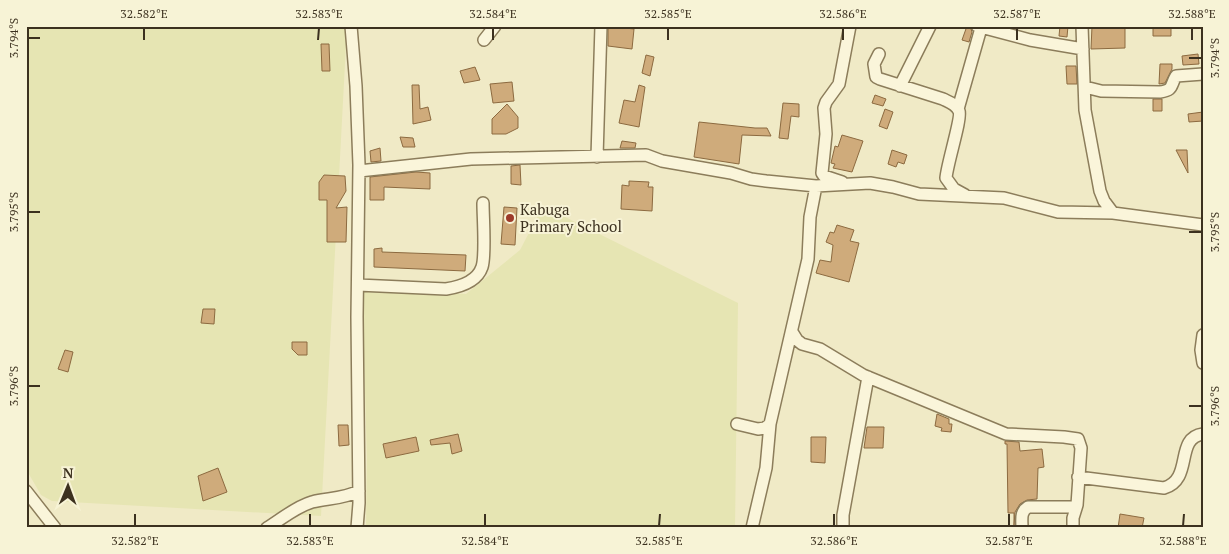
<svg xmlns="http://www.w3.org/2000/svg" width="1229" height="554" font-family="'PT Serif',serif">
<rect width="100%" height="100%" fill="#f0eac6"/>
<!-- farmland -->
<path fill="#e6e5b3" d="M26,26H347L321,516L52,501L41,495L26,469Z
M543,206L738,303L735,528H366L367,458L362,288L466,294L520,250Z"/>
<!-- building -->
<path fill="#cfab7b" stroke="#8c6a40" d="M608,26L634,29L632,49L608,46Z
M967,26H970L972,32L969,42L962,40Z
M1060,26H1068L1067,37L1059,36Z
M1092,26H1125V48L1091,49Z
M1153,26H1171V36H1153Z
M321,44H329L330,71H322Z
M1198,54L1199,64L1183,65L1182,56Z
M646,55L654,57L650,76L642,73Z
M1160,64H1172V69L1165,83L1159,84Z
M1066,66H1076L1077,84H1067Z
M475,67L480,80L464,83L460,71Z
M512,82L514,101L493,103L490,84Z
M412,85H419L420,109L428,107L431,120L413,124Z
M639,85L645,87L639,127L619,123L624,100L635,102Z
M875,95L886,99L883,106L872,103Z
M1153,99H1162V111H1153Z
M783,103L799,104V117L791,116L788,139L779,138Z
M507,104L518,117V128L506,134H492V119Z
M885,109L893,112L887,129L879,126Z
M1203,112V121L1189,122L1188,114Z
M699,122L755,128H767L771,136L742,135L739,164L694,157Z
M842,135L863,141L852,172L833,168L835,164L831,163L835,146L838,147Z
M400,137L413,138L415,147H403Z
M622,141L636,143L635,148H620Z
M380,148L381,161L371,162L370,151Z
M892,150L907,155L904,164L898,162L896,167L888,164Z
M1176,150H1187L1188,173Z
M520,165L521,185L511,184V166Z
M416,172L430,173V189L384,187V200H370V177Z
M324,175L345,176L346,191L336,208L347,207L346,242H327V200H319V182Z
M629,181L649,182L648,187H653L652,211L621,209L622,185L629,186Z
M504,207L517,208L515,245L501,244Z
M837,225L854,230L850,241L859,243L849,282L816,273L820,260L831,262L833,245L826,242L830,232L834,233Z
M382,248V252L466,255L465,271L374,267V249Z
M203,309H215L214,324L201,323Z
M292,342H307V355H298L292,349Z
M65,350L73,352L68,372L58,369Z
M937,414L949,419V424H952L951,432L941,431L942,428L935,426Z
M338,425H348L349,445L339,446Z
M867,427H884L883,448H864Z
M458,434L462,451L452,454L450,443L431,445L430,440Z
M416,437L419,451L386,458L383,444Z
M811,437H826L825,463L811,462Z
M1005,441L1019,442L1020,451L1042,449L1044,467L1038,468L1037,499L1027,500L1020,504L1015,512L1014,525V513H1008L1007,444H1005Z
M218,468L227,492L203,501L198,476Z
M1120,514L1144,518L1142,528H1118Z"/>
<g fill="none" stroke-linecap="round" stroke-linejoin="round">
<!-- minor casing -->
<g stroke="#8c7d5b" stroke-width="14">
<path id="minor" d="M351,26L356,86L359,165L357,317L359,503L357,528
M977,26L1030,40L1083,49
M1082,26L1085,110L1100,191L1104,201L1113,213
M484,40L495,26
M879,54L874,64L876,77L880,79L943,99C949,102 956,104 959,111C962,118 947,164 946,178L954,189L965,195
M900,86L930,26
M1085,87L1101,91L1160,92C1174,90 1170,86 1176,76L1203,74
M958,109L981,28
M597,157L601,26
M359,171L471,159L646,155L662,161L731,173L751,179L766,181L816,186L870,183L893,187L919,194L1004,198L1058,212L1113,213L1203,225
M842,182L824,176L822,173L826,134L824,108L826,102L839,84L850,26
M358,285L446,289C459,287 477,282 482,267C486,255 483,218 483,203
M792,332L797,340L802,344L820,349L863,375L1006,434L1064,437L1078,439L1081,448L1077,505L1073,518V528
M1203,335L1201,350L1203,363
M737,424L758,429L765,428L770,424L808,259L810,217L816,186
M1078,477L1164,488C1194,479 1174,438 1203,434
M26,491L55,528
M267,528C282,519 295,507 312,502C328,498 343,499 359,491
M752,528L766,468L770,424
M843,528V515L868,377
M1022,528C1022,519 1020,512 1028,507H1076"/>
</g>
<!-- minor -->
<use href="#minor" stroke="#faf5da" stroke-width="11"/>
</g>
<!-- ticks -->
<path fill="none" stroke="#3c311f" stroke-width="2" d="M28,38H40M144,40V28M318,40L319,28M493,40V28M668,40V28M843,40V28M1017,40V28M1192,40V28M1189,58H1202M28,212H40M1189,232H1202M28,386H40M1189,406H1202M135,526V514M310,526V514M485,526V514M659,526L660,514M834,526V514M1009,526V514M1183,526L1184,514"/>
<!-- markers -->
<circle fill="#9d3a29" stroke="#f7f3d6" stroke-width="2" cx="510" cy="218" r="5"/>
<g text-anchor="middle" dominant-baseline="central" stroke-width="4" stroke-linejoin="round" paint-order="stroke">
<!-- poi labels -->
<g font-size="15" fill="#3c311f" stroke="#f7f3d6" text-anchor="start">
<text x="520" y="209">Kabuga<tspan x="520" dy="17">Primary School</tspan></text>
</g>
</g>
<!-- border -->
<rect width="1229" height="554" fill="none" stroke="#f7f3d6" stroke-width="55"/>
<!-- north arrow -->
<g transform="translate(68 486) rotate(1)" stroke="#f7f3d6" stroke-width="4" paint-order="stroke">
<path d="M0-4L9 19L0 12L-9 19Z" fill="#3c311f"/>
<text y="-8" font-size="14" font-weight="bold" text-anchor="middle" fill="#3c311f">N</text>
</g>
<rect x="28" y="28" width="1174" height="498" fill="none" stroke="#3c311f" stroke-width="2"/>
<g font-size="12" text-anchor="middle" fill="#3c311f">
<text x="144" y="18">32.582°E</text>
<text x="319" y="18">32.583°E</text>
<text x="493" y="18">32.584°E</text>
<text x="668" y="18">32.585°E</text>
<text x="843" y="18">32.586°E</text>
<text x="1017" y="18">32.587°E</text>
<text x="1192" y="18">32.588°E</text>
<text transform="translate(14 38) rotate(-90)" y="4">3.794°S</text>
<text transform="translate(1215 58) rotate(-90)" y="4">3.794°S</text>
<text transform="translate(14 212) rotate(-90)" y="4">3.795°S</text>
<text transform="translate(1215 232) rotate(-90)" y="4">3.795°S</text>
<text transform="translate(14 386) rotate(-90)" y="4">3.796°S</text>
<text transform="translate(1215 406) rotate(-90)" y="4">3.796°S</text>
<text x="135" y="545">32.582°E</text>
<text x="310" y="545">32.583°E</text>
<text x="485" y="545">32.584°E</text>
<text x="659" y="545">32.585°E</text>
<text x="834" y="545">32.586°E</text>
<text x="1009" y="545">32.587°E</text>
<text x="1183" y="545">32.588°E</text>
</g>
</svg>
